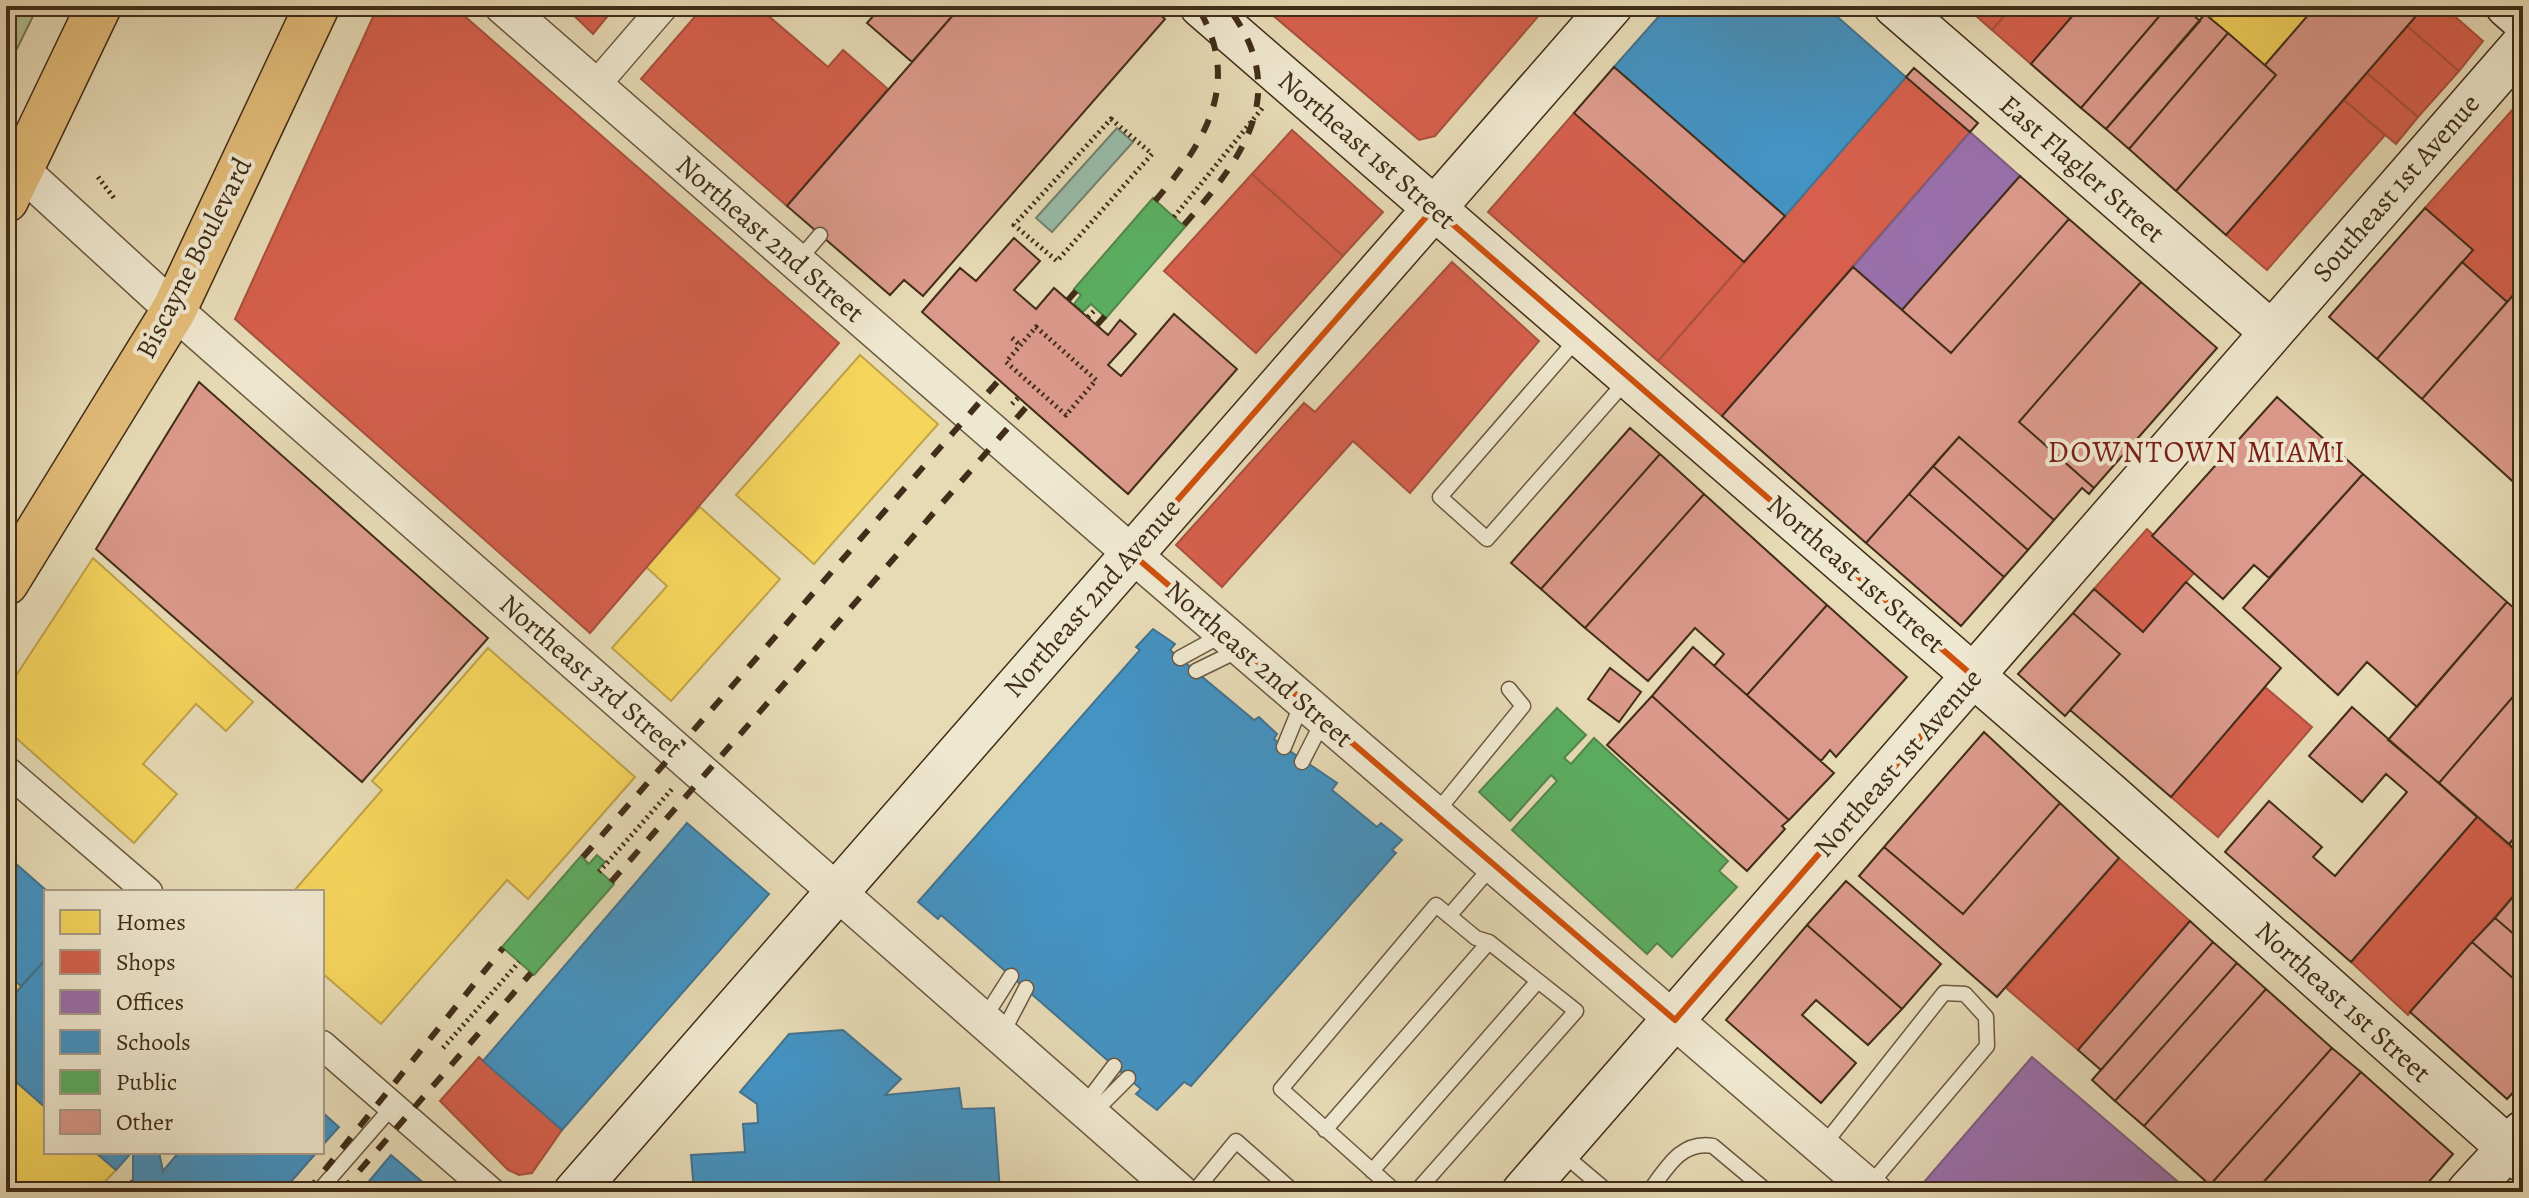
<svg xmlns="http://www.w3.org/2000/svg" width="2529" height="1198" font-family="Alegreya,serif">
<rect width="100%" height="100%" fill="#e7dbb6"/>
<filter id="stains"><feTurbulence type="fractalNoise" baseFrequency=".0025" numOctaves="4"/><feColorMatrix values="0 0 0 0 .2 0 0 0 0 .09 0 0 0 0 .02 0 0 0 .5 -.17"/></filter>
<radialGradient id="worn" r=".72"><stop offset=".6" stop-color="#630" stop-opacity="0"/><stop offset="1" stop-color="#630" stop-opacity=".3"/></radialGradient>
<!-- green -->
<path fill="#b3c190" stroke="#7a7754" stroke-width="2" d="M6,6H38L6,71Z"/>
<!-- water -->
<path fill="#98bca9" stroke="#75836f" stroke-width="2" d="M1117,128L1133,142L1052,232L1036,218Z"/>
<!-- homes -->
<path fill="#f6d55c" stroke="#c0a348" stroke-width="2" d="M2222,6H2316L2265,65L2211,19Z
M860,355L938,424L814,564L736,495Z
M700,507L780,579L671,701L612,648L667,586L646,567Z
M93,558L253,702L226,731L196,704L143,764L177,794L134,843L6,729V691Z
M488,648L635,777L528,899L507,880L381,1024L322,973V892H293L382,790L372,781Z
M6,973L21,986L6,1004Z
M6,1073L46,1108V1152H95L116,1170L95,1192H6Z"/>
<!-- shops -->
<path fill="#d6604d" stroke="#a9513d" stroke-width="2" d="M378,6H453L839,343L590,633L235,319Z
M564,6H616L593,34Z
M704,6H757L828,67L843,50L888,89L787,206L641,79Z
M1262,6H1547L1435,136L1419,140Z
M1965,6H2013L1992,30Z
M2013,6H2081L2031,64L1992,30Z
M2425,6H2443L2483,41L2459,71L2407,26Z
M2407,26L2459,71L2418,117L2367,73Z
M2367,73L2418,117L2396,144L2344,100Z
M1906,77L1970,132L1722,416L1658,361Z
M2523,98V284L2507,302L2462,262L2473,250L2425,208Z
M2344,100L2385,135L2267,270L2226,235Z
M1574,113L1744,262L1658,361L1488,212Z
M1292,130L1383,212L1343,256L1252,174Z
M1252,174L1343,256L1256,353L1164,271Z
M1452,262L1539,341L1410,493L1353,441L1222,587L1176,545L1304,403L1315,412Z
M2147,529L2194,573L2143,632L2094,589Z
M2265,687L2312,727L2218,837L2171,797Z
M2477,817L2523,858V885L2408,1015L2351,962Z
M2119,858L2190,921L2078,1050L2006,988Z
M479,1057L562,1130L532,1173L519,1175L508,1170L440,1101Z"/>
<!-- offices -->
<path fill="#9970ab" stroke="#7f5c7f" stroke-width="2" d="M1970,132L2020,176L1902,310L1853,267Z
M2032,1057L2190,1192H1922L1918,1189Z"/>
<!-- schools -->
<path fill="#4393c3" stroke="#427490" stroke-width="2" d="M1668,6H1825L1906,77L1785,216L1614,67Z
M1153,629L1175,644L1170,650L1254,720L1259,717L1277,734L1274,739L1284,747L1337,783L1332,790L1377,827L1381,823L1402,840L1392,850L1396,853L1191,1086L1184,1082L1157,1110L1136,1094L1141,1089L1114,1066L941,915L938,919L918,902L1140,650L1136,647Z
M687,823L769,894L562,1130L483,1061Z
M6,855L48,892L46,959L21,986L6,973Z
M46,959V1108L6,1073V1004Z
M843,1030L901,1079L885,1095L959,1088L962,1109L994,1108L1000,1192H694L691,1155L745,1152L743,1124L758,1123L757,1104L740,1092L789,1034Z
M322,1112L339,1127L322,1146Z
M95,1152H132L116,1170Z
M133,1152H159L163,1171L179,1152H317L282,1192H133Z
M391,1155L434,1192H360Z"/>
<!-- public -->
<path fill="#5aae61" stroke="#52874b" stroke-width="2" d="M1153,198L1185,227L1106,318L1091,304L1083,312L1074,304L1081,295L1074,289Z
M1557,708L1586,735L1564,758L1571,764L1594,738L1728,861L1719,871L1737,887L1672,957L1657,943L1647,954L1512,830L1557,781L1551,775L1510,821L1479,792Z
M597,855L605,862L598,870L614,884L534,975L502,947L581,856L589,864Z"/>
<!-- building -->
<path fill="#db998b" stroke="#412d19" stroke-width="2" d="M882,6H961L912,62L867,23Z
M961,6H1150L1165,19L923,296L904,280L890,295L787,206Z
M2081,6H2168L2081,108L2031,64Z
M2168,6H2183L2200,21L2106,129L2081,108Z
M2316,6L2423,8L2226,235L2176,191L2276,75L2265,65Z
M2205,14L2228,33L2129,149L2106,129Z
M2228,33L2276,75L2176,191L2129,149Z
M1614,67L1785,216L1744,262L1574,113Z
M1914,68L1978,123L1970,132L1906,77Z
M2020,176L2069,219L1951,353L1902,310Z
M2425,208L2473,250L2377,359L2329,317Z
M2069,219L2141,282L2019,422L2094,488L2089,494L2082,488L2054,520L1959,437L1866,543L1722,416L1853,267L1951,353Z
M1014,238L1040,261L1014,290L1036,309L1054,288L1108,335L1120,320L1136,334L1108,365L1121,376L1174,314L1237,369L1128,494L922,312L960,268L976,281Z
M2462,262L2507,302L2422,399L2377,359Z
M2141,282L2217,348L2094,488L2019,422Z
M2523,284V483L2519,487L2422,399Z
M199,382L488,638L362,782L96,549Z
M2277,397L2363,474L2269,578L2254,565L2223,599L2152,536Z
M1630,428L1660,454L1541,589L1511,563Z
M1959,437L2054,520L2028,550L1933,466Z
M1660,454L1704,494L1585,628L1541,589Z
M1933,466L2028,550L2004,577L1909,494Z
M2363,474L2507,602L2417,707L2367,662L2338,695L2243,608Z
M1704,494L1827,605L1747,695L1714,666L1724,654L1695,628L1648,681L1585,628Z
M1909,494L2004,577L1961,626L1866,543Z
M2186,582L2281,668L2171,797L2070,710L2120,654L2073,613L2094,589L2143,632Z
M2507,602L2523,616V685L2439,783L2388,740Z
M1827,605L1907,677L1836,757L1830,750L1821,761L1747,695Z
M2073,613L2120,654L2065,716L2018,674Z
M1693,647L1834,773L1789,820L1652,696Z
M1610,668L1641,692L1619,722L1588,699Z
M2523,685V828L2509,844L2439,783Z
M1652,696L1789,820L1782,826L1785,829L1747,871L1607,745Z
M2352,707L2477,817L2351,962L2225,852L2269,801L2322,847L2313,857L2335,876L2407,792L2386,774L2362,802L2309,756Z
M1984,732L2060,803L1963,914L1884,847Z
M2060,803L2119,858L1997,997L1859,876L1884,847L1963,914Z
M2523,828V858L2509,844Z
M1846,881L1941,964L1902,1009L1807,925Z
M2523,885V942L2495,918Z
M2495,918L2523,942V987L2472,942Z
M2190,921L2213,942L2101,1070L2078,1050Z
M1807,925L1902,1009L1868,1045L1816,1000L1802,1015L1856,1063L1821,1103L1726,1020Z
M2213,942L2237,963L2115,1101L2092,1080Z
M2472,942L2523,987V1082L2507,1099L2410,1012Z
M2237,963L2266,989L2144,1126L2115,1101Z
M2266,989L2332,1048L2210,1185L2144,1126Z
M2332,1048L2361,1072L2255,1192H2219L2210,1185Z
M2361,1072L2453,1154L2420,1192H2266L2260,1186Z"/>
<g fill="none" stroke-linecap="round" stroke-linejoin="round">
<!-- service casing -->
<g stroke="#6a5840" stroke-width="17">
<path id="service" d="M797,262L820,235
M1577,339L1440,497L1487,539L1626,381
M1180,658L1222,635
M1196,671L1239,650
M1284,747L1302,703
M1302,762L1324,719
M1435,814L1523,706L1509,689
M1449,916L1493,865
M983,1020L1011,976
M1002,1034L1026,988
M1083,1107L1114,1066
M1092,1114L1128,1078
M1325,1130L1489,942
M1822,1147L1944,993L1965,994L1986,1017L1987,1046L1868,1187
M1562,1153L1608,1192
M1372,1171L1538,981
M318,1192L393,1106
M1194,1192L1236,1141L1294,1192
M1396,1192L1281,1089L1436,905L1476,938L1489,942L1576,1011L1416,1192
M1649,1192C1666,1169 1681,1140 1713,1146L1768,1192"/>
</g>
<!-- minor casing -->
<g stroke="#6a5840" stroke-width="31">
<path id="minor" d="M595,86L664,6
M6,770L148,892
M322,1045L491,1192"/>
</g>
<!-- tertiary casing -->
<g stroke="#6a5840" stroke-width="39">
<path id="tertiary" d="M503,6L1131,553L1874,1192
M22,171L174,310L1179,1192"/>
</g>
<!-- secondary casing -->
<g stroke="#412d19" stroke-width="45">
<path id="secondary" d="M1201,6L2111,795L2523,1161
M1895,6L2270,331
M2507,6L2523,20
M575,1192L1611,6
M1523,1192L2523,44
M2468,1192L2523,1132"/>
</g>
<!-- primary casing -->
<g stroke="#412d19" stroke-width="47">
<path id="primary" d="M6,200L99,6
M6,583L174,310L317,6"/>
</g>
<!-- path -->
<path stroke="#412d19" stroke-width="5" stroke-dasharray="2 4" stroke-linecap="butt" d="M1111,119L1152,154L1057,261L1014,225Z
M98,177L114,198
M1174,217L1264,106
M1088,317L1096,309
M1036,327L1096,380L1066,415L1006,362Z
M1012,338L1020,345
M1012,404L1019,397
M599,872L673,788
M443,1048L519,962
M124,1192L133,1181"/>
<!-- service -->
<use href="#service" stroke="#efe8d0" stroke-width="14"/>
<!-- minor -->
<use href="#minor" stroke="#efe8d0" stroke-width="28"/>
<!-- tertiary -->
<use href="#tertiary" stroke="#efe8d0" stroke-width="36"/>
<!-- secondary -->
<use href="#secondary" stroke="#efe8d0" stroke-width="42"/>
<!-- primary -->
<use href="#primary" stroke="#e4be7b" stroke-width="44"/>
<!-- rail -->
<path stroke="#412d19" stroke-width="6" stroke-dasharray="14 14" stroke-linecap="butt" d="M1155,201C1206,141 1243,82 1197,6
M1184,225C1243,158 1293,92 1227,6
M1068,300L1076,291
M1097,325L1105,316
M583,857L999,380
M611,882L1028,405
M307,1192L503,948
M341,1192L531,973"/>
</g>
<!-- marked area -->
<path fill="none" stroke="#cf520e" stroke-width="6" stroke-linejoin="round" d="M1434,208L1973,676L1675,1020L1131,553Z"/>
<g text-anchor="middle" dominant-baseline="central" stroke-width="8" stroke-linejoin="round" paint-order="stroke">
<!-- street labels -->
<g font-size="28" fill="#412d19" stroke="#efe8d0">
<text transform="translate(1367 150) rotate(41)">Northeast 1st Street</text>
<text transform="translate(2082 169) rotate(41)">East Flagler Street</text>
<text transform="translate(2396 188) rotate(-49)">Southeast 1st Avenue</text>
<text transform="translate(770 239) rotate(41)">Northeast 2nd Street</text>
<text transform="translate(194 258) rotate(-63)">Biscayne Boulevard</text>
<text transform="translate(1856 574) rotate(41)">Northeast 1st Street</text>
<text transform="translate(1092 598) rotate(-49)">Northeast 2nd Avenue</text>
<text transform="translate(1259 664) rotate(41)">Northeast 2nd Street</text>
<text transform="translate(591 676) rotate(41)">Northeast 3rd Street</text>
<text transform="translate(1898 763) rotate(-49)">Northeast 1st Avenue</text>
<text transform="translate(2343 1002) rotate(42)">Northeast 1st Street</text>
</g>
<!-- neighbourhood labels -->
<g font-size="30" letter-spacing="2" fill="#7a1f14" stroke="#efe8d0">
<text x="2197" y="452">DOWNTOWN MIAMI</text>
</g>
</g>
<!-- margin -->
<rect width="2529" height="1198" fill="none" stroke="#e7dbb6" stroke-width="32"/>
<rect x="8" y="8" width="2513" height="1182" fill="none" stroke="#412d19" stroke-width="4"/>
<rect x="16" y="16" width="2497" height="1166" fill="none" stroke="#412d19" stroke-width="2"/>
<!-- legend -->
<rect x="44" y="890" width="280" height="264" fill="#efe8d0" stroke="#a99d87" stroke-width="2"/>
<rect x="60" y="910" width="40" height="24" fill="#f6d55c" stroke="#a99d87" stroke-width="2"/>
<text x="116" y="930" font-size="24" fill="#412d19">Homes</text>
<rect x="60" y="950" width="40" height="24" fill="#d6604d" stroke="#a99d87" stroke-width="2"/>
<text x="116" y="970" font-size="24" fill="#412d19">Shops</text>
<rect x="60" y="990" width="40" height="24" fill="#9970ab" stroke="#a99d87" stroke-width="2"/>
<text x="116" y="1010" font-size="24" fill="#412d19">Offices</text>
<rect x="60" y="1030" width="40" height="24" fill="#4393c3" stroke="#a99d87" stroke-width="2"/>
<text x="116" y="1050" font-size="24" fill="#412d19">Schools</text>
<rect x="60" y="1070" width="40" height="24" fill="#5aae61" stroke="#a99d87" stroke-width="2"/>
<text x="116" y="1090" font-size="24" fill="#412d19">Public</text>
<rect x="60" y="1110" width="40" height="24" fill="#db998b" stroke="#a99d87" stroke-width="2"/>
<text x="116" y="1130" font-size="24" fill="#412d19">Other</text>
<rect width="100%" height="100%" filter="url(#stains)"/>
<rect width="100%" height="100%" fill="url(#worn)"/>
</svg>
